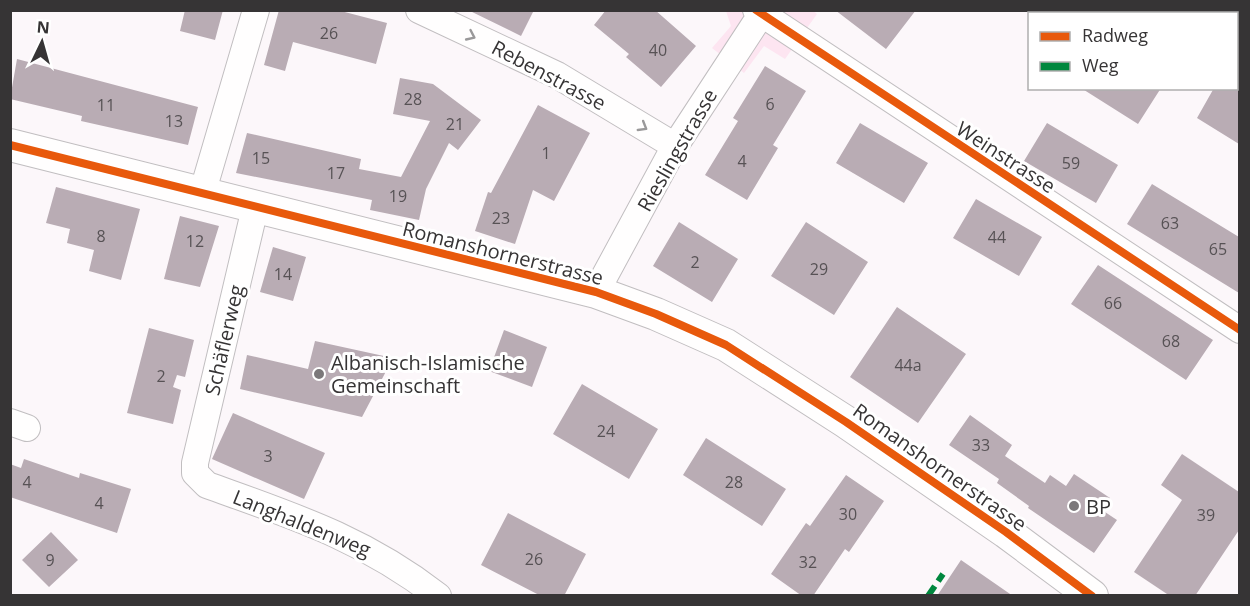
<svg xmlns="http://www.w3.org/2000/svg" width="1250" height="606" font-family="'Open Sans',sans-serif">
<rect width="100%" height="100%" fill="#fcf7fa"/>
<!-- green -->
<path fill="#fde5f1" d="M812,10L817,14L785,59L764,46L744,73L712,48L731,26L726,11Z"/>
<!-- building -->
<path fill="#b9acb4" d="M185,10H223L215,40L180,31Z
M279,10H337L387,23L376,64L293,42L285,71L264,65Z
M468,10H534L521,36Z
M606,10H655L696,46L661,87L626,57L629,54L594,25Z
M835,10H916L886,49Z
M17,59L198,107L188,145L81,121L82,116L10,99Z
M765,66L806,91L773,145L778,148L747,200L705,175L738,121L733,118Z
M400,78L433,84L481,120L458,150L449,143L426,189L419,220L370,210L372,200L236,173L247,133L361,159L359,169L401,177L430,121L393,114Z
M1081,88H1161L1138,124Z
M1214,88H1239V144L1197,118Z
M538,105L590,133L554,201L533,190L515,244L475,231L488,192L491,193Z
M860,123L928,163L904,203L836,163Z
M1047,123L1118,165L1096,203L1024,161Z
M1152,184L1239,237V293L1127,224Z
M56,187L140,209L121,280L89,271L94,250L67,243L70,229L46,223Z
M976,199L1042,237L1019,276L953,238Z
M180,216L219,226L200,287L164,279Z
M679,222L738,259L712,302L653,266Z
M806,222L868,262L834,315L771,276Z
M273,247L306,257L293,301L260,292Z
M1098,265L1213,340L1186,380L1071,304Z
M897,307L966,354L918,423L850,377Z
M149,328L194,340L185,377L177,375L173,387L181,390L173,424L127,413Z
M504,330L547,347L532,387L489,371Z
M315,341L393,358L362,417L240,389L247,355L308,369Z
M582,384L658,429L629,479L553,434Z
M233,413L325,453L304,499L212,459Z
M970,415L1012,445L1005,456L1045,483L1050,475L1066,486L1074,474L1110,498L1102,510L1117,520L1094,553L1028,508L1029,506L997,483L999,479L949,445Z
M706,438L786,489L762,526L683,475Z
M1182,454L1239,492V530L1195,596H1170L1134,572L1182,500L1161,485Z
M24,459L79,478L80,473L131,489L117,533L10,497V464L21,468Z
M846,475L884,501L849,552L845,549L813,596H802L771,574L806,523L810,526Z
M508,513L586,554L564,596H541L481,565Z
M51,532L78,560L49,587L22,560Z
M961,560L1013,596H937Z"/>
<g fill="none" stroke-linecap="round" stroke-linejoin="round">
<!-- minor casing -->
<g stroke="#c1bec0" stroke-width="28">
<path id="minor" d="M419,10L557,75L675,146
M756,10L1240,330
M202,194L256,10
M255,208L195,463V473L207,485C293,516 363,538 438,596
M596,292L675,146L764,10
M10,422L27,428"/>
</g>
<!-- tertiary casing -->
<g stroke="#c1bec0" stroke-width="34">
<path id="tertiary" d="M10,145L596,292L656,314L726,345L846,422L1006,532L1092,596"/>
</g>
<!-- primary casing -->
<g stroke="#c1bec0" stroke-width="36">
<path id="primary" d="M1189,10L1194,14
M1236,39L1240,41"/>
</g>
<!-- minor -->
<use href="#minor" stroke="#fffefe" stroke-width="26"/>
<!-- tertiary -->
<use href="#tertiary" stroke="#fffefe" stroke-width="32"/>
<!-- primary -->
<use href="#primary" stroke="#fffefe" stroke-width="33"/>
<!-- quiet -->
<path stroke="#00873e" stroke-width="6" stroke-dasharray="12 6" stroke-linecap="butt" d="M928,596L943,574"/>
<!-- cycleway casing -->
<g stroke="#fff" stroke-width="11">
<path id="cycleway" d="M756,10L1240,330
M10,145L596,292L656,314L726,345L846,422L1006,532L1092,596"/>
</g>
<!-- cycleway -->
<use href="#cycleway" stroke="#e8590c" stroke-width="8"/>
</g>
<!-- one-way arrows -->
<defs><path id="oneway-chevron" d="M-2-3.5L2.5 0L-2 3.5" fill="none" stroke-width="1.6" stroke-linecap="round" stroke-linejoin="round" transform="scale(1.5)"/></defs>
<g stroke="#9a999a">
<use href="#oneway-chevron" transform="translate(471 36) rotate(25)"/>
<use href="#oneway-chevron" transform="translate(643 127) rotate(31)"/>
</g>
<!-- markers -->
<g fill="#7b787a" stroke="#fff" stroke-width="2">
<circle cx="319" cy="374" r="6"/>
<circle cx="1074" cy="506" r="6"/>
</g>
<g text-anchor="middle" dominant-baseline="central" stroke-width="6" stroke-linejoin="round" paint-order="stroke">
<!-- number labels -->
<g font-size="16" fill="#575255">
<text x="329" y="33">26</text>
<text x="658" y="50">40</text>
<text x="413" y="99">28</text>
<text x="770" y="104">6</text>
<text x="106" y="105">11</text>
<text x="174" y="121">13</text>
<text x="455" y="124">21</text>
<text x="546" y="153">1</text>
<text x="261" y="158">15</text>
<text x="742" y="161">4</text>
<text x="1071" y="163">59</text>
<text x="336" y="173">17</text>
<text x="398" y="196">19</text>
<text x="501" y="218">23</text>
<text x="1170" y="223">63</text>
<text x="101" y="236">8</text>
<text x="997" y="237">44</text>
<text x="195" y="241">12</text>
<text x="1218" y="249">65</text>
<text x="695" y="262">2</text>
<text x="819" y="269">29</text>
<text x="283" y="274">14</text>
<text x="1113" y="303">66</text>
<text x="1171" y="341">68</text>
<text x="908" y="365">44a</text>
<text x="161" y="376">2</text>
<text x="606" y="431">24</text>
<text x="981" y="445">33</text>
<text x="268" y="456">3</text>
<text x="27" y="482">4</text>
<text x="734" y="482">28</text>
<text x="99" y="503">4</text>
<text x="848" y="514">30</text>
<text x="1206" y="515">39</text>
<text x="534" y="559">26</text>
<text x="50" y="560">9</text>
<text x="808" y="562">32</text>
</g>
<!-- street labels -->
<g font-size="20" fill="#363435" stroke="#fff">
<text transform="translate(549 75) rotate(28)">Rebenstrasse</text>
<text transform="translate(677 150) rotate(-60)">Rieslingstrasse</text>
<text transform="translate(1006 157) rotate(33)">Weinstrasse</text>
<text transform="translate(503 253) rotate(14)">Romanshornerstrasse</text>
<text transform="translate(224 340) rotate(-77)">Schäflerweg</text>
<text transform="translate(940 467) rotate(35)">Romanshornerstrasse</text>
<text transform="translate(302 523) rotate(22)">Langhaldenweg</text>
</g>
<!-- poi labels -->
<g font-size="20" fill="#363435" stroke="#fff" text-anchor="start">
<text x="331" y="362">Albanisch-Islamische<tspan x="331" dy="23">Gemeinschaft</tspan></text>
<text x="1086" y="506">BP</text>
</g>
</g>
<!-- border -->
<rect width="1250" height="606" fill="none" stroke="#363435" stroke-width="24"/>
<!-- legend -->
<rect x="1028" y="12" width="210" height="78" fill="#ffffff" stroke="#afaeae" stroke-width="1.5"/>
<rect x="1040" y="32" width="30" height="9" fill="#e8590c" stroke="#afaeae" stroke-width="1.5"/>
<text x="1082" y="42" font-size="18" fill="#363435">Radweg</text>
<rect x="1040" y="62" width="30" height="9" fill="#00873e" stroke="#afaeae" stroke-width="1.5"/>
<text x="1082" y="72" font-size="18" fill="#363435">Weg</text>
<!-- north arrow -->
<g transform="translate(42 42) rotate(5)" stroke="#ffffff" stroke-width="4.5" paint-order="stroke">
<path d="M0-4.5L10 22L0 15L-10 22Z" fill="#363435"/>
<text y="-9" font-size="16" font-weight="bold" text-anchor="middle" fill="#363435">N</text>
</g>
</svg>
